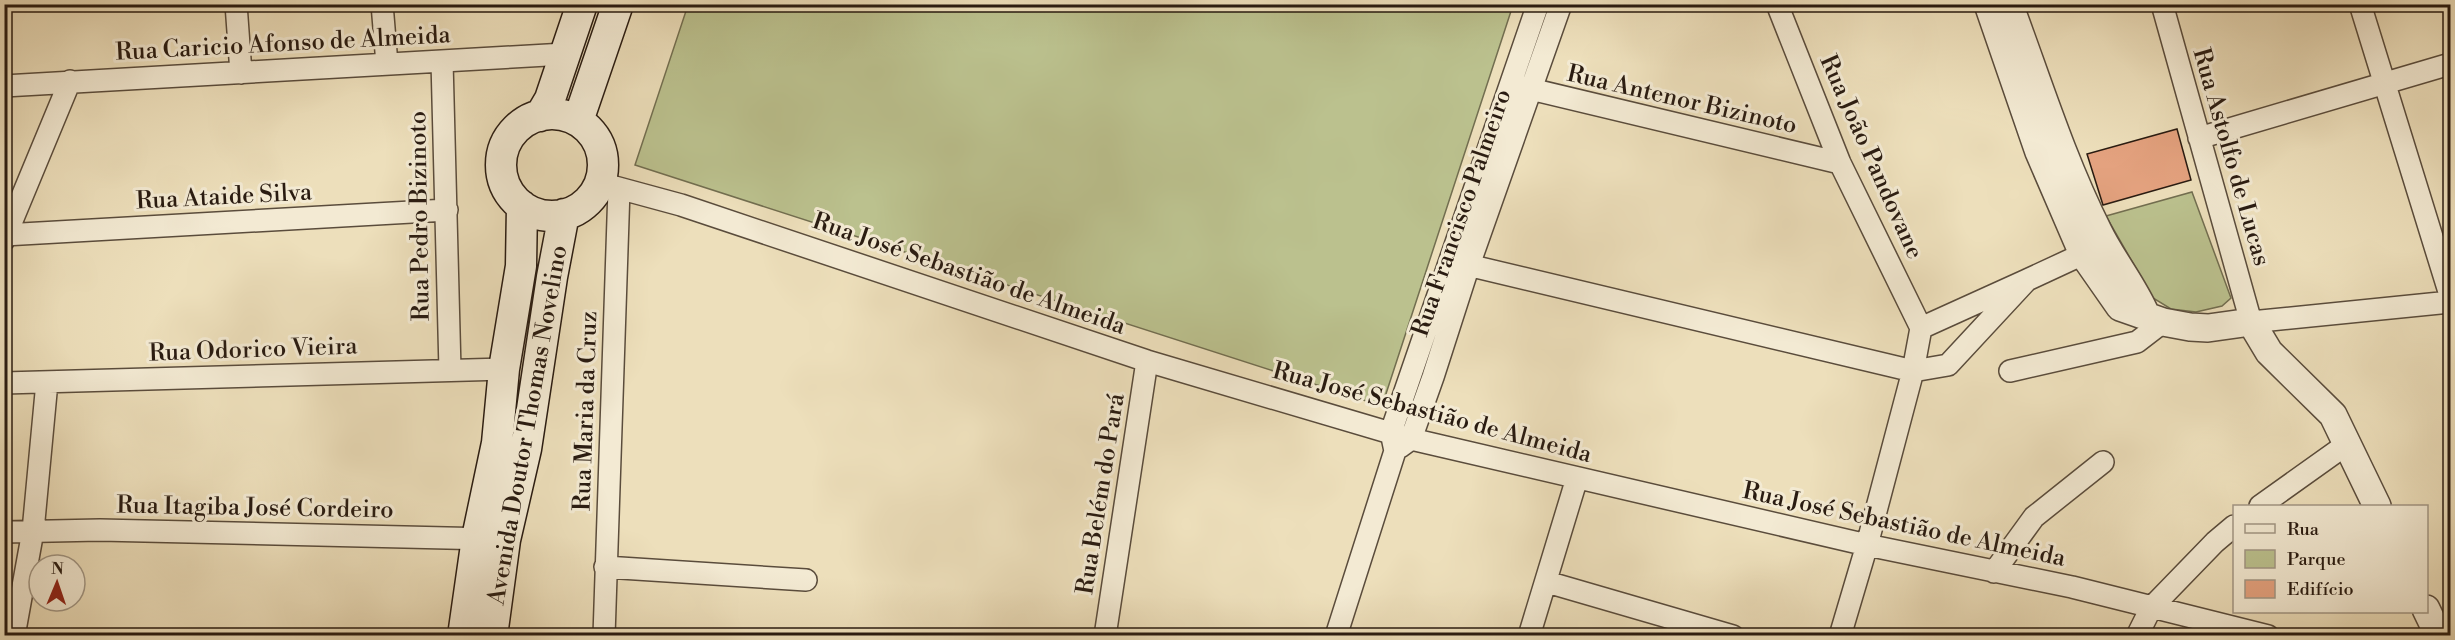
<svg xmlns="http://www.w3.org/2000/svg" width="2455" height="640" font-family="'Libre Bodoni',serif">
<rect width="100%" height="100%" fill="#eddfbb"/>
<filter id="stains"><feTurbulence type="fractalNoise" baseFrequency=".00333" numOctaves="4"/><feColorMatrix values="0 0 0 0 .2 0 0 0 0 .09 0 0 0 0 .02 0 0 0 .5 -.17"/></filter>
<radialGradient id="worn" r=".72"><stop offset=".6" stop-color="#630" stop-opacity="0"/><stop offset="1" stop-color="#630" stop-opacity=".3"/></radialGradient>
<!-- green -->
<path fill="#bbc18e" stroke="#726e50" stroke-width="1.5" d="M688,5V4L1513,5L1382,406L635,165Z
M2192,192L2231,298L2222,306L2196,312L2171,309L2153,298L2106,216Z"/>
<!-- building -->
<path fill="#e4a27f" stroke="#291b11" stroke-width="1.5" d="M2177,129L2191,180L2103,205L2087,154Z"/>
<g fill="none" stroke-linecap="round" stroke-linejoin="round">
<!-- minor casing -->
<g stroke="#5a4c3c" stroke-width="24">
<path id="minor" d="M236,4L241,73
M382,4L387,64
M1777,4L1840,163L1921,328
M2162,4L2251,322L2450,302
M2360,4L2450,295
M442,61L450,370
M4,86L565,54
M1518,86L1840,163
M2199,138L2450,64
M600,183L681,205L1147,361L1411,439L1867,545L2072,587L2268,636
M4,235L447,210
M4,240L70,81
M1451,261L1913,371L1921,328L2027,280
M2010,371L2137,342L2163,322
M4,383L504,369
M1400,447L1411,439L1433,377L1469,265L1561,4
M2260,506L2347,444
M4,532L100,530L490,539
M605,567L806,580
M1994,572L2034,517L2103,462
M1547,582L1733,636
M14,636L33,531L47,382
M604,636L619,189
M1105,636L1147,361
M1336,636L1395,451L1391,432L1538,4
M1529,636L1577,478
M1840,636L1867,545L1913,371L1948,365L2027,280L2083,254
M2137,636L2151,608L2215,542L2234,526"/>
</g>
<!-- tertiary casing -->
<g stroke="#5a4c3c" stroke-width="30">
<path id="tertiary" d="M1988,4L2039,152L2083,254L2120,307L2163,322L2190,327L2208,328L2251,322L2269,352L2333,415L2377,506
M2009,4C2037,79 2062,160 2098,231C2112,260 2133,285 2146,315
M2426,609L2439,636"/>
</g>
<!-- secondary casing -->
<g stroke="#291b11" stroke-width="33">
<path id="secondary" d="M501 165a51 51 0 1 1 102 0a51 51 0 1 1-102 0Z
M540,116L550,99L582,4
M578,121L618,4
M463,636L477,538L497,443L504,369L521,266L522,206
M492,636L505,540L526,449L552,277L564,214"/>
</g>
<!-- minor -->
<use href="#minor" stroke="#f3ead3" stroke-width="21"/>
<!-- tertiary -->
<use href="#tertiary" stroke="#f3ead3" stroke-width="27"/>
<!-- secondary -->
<use href="#secondary" stroke="#f3ead3" stroke-width="30"/>
</g>
<g text-anchor="middle" dominant-baseline="central" stroke-width="6" stroke-linejoin="round" paint-order="stroke">
<!-- street labels -->
<g font-size="24" fill="#291b11" stroke="#f3ead3">
<text transform="translate(283 44) rotate(-3)">Rua Caricio Afonso de Almeida</text>
<text transform="translate(1682 100) rotate(13)">Rua Antenor Bizinoto</text>
<text transform="translate(1871 157) rotate(66)">Rua João Pandovane</text>
<text transform="translate(2231 157) rotate(74)">Rua Astolfo de Lucas</text>
<text transform="translate(224 197) rotate(-3)">Rua Ataide Silva</text>
<text transform="translate(1462 213) rotate(-71)">Rua Francisco Palmeiro</text>
<text transform="translate(420 216) rotate(-91)">Rua Pedro Bizinoto</text>
<text transform="translate(969 274) rotate(19)">Rua José Sebastião de Almeida</text>
<text transform="translate(253 350) rotate(-2)">Rua Odorico Vieira</text>
<text transform="translate(586 411) rotate(-88)">Rua Maria da Cruz</text>
<text transform="translate(1432 413) rotate(15)">Rua José Sebastião de Almeida</text>
<text transform="translate(528 425) rotate(-80)">Avenida Doutor Thomas Novelino</text>
<text transform="translate(1101 494) rotate(-81)">Rua Belém do Pará</text>
<text transform="translate(255 508) rotate(1)">Rua Itagiba José Cordeiro</text>
<text transform="translate(1904 525) rotate(12)">Rua José Sebastião de Almeida</text>
</g>
</g>
<!-- margin -->
<rect width="2455" height="640" fill="none" stroke="#eddfbb" stroke-width="24"/>
<rect x="6" y="6" width="2443" height="628" fill="none" stroke="#291b11" stroke-width="3"/>
<rect x="12" y="12" width="2431" height="616" fill="none" stroke="#291b11" stroke-width="1.5"/>
<!-- legend -->
<rect x="2233" y="505" width="195" height="108" fill="#f3ead3" stroke="#a29785" stroke-width="1.5"/>
<rect x="2245" y="524" width="30" height="9" fill="#f3ead3" stroke="#a29785" stroke-width="1.5"/>
<text x="2287" y="535" font-size="18" fill="#291b11">Rua</text>
<rect x="2245" y="550" width="30" height="18" fill="#bbc18e" stroke="#a29785" stroke-width="1.5"/>
<text x="2287" y="565" font-size="18" fill="#291b11">Parque</text>
<rect x="2245" y="580" width="30" height="18" fill="#e4a27f" stroke="#a29785" stroke-width="1.5"/>
<text x="2287" y="595" font-size="18" fill="#291b11">Edifício</text>
<!-- north arrow -->
<g transform="translate(57 583) rotate(2)"><circle r="28" fill="#f3ead3" stroke="#a29785" stroke-width="1.5"/>
<path d="M0-4.5L10 22L0 15L-10 22Z" fill="#8f2418"/>
<text y="-9" font-size="16" font-weight="bold" text-anchor="middle" fill="#291b11">N</text>
</g>
<rect width="100%" height="100%" filter="url(#stains)"/>
<rect width="100%" height="100%" fill="url(#worn)"/>
</svg>
